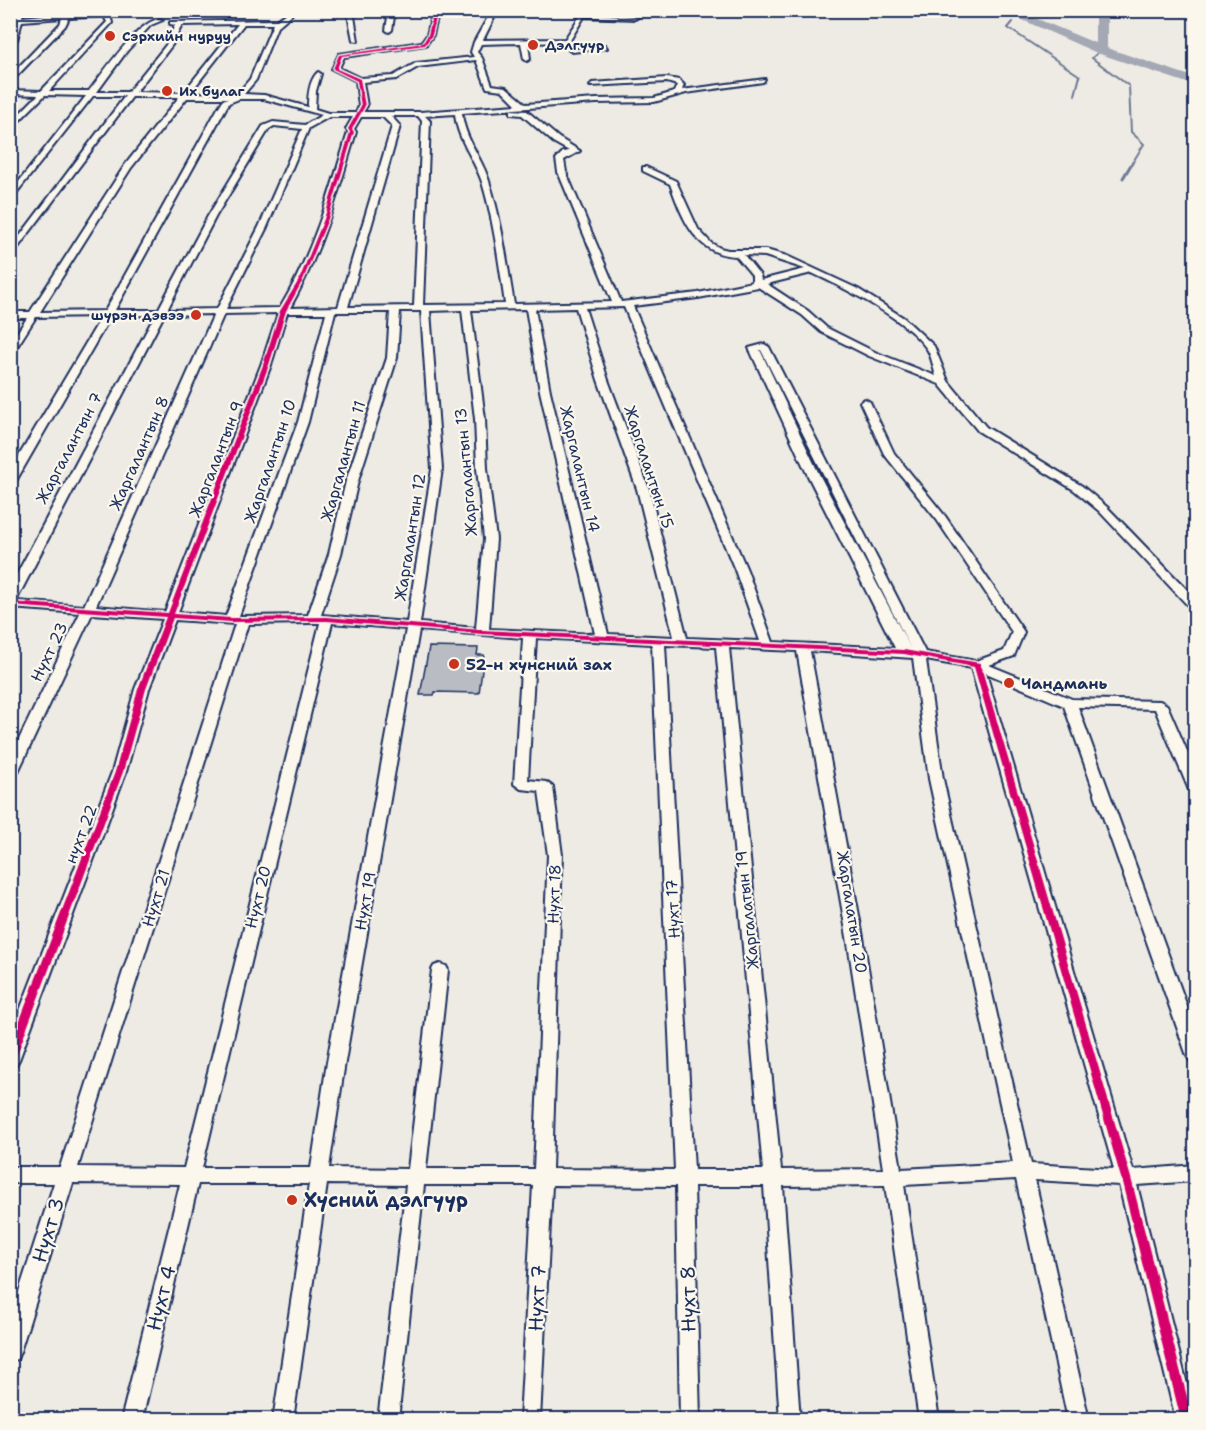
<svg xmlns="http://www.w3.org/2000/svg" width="1206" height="1430" font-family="'Shantell Sans',sans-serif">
<rect width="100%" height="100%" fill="#eeebe4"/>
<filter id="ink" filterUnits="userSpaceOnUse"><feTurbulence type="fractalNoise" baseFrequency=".0167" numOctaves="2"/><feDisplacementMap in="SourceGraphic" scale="12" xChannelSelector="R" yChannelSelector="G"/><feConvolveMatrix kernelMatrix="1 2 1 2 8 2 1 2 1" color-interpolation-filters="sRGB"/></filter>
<g filter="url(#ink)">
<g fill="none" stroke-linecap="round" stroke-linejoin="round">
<!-- stream-far1 -->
<path stroke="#6d7892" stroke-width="2" d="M1013,22L1008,28L1080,76L1075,95
M1101,50L1092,58L1129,86L1131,132L1144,144L1131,165"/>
<!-- stream -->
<path stroke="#6d7892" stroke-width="3" d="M1123,178L1132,163"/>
<!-- river -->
<path fill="#a3a8b4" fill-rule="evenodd" d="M1000,10H1016L1095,43V10H1107V48L1196,78V86L1097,53Z"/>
</g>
<!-- building -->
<path fill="#b9bcc3" stroke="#1b2f5e" stroke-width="1.5" d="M429,647L478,648L477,655H484L479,693L435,692L434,695H420Z"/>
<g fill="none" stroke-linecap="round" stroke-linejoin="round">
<!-- street casing -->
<g stroke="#1b2f5e" stroke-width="4">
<path id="street" d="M18,10H24L22,17L101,10H161L110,15L112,23L49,91H89C101,76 144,12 163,20L151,25L127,51L97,92H128L166,45L175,25L170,24V22L277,20L290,11L292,14L277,27L256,80L244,94L264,95L308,107C308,95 309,80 318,72L321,74L316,91L315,109L328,113H356L359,106L356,81L332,69L339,54L422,42L427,35L433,10H439L433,35L426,45L344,57L339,68L360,78L393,76L416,63L474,57L471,52L474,42L492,10H498L483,40L565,39L582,13L638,17L635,19L584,17L569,42L528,43L530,59L527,61L524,59L521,43L481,44L477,52L482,58L492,85L506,87L526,104L596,99L654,98L674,92L677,85L667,82L590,86L592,83L667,78L679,80L684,85L682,90L765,79L763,82L686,93L654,102L596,103L462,113C464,138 482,158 489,181C502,221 507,263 514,304L612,302L558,172L556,159L563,152L569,151L553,142L522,115L511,114V110L527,111L559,138L580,151L564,160L566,172L621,302L698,293L752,282V275L736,256C695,255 682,217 670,184L643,171V167H646L676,181L698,229L711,243L720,248L728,250H766L787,256L858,289L904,318L934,346L948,381L986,427L1082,486L1107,507L1196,599V611L1192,610L1099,511L1074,490L978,431L939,384L869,356L821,332L802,315L758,287L698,298L633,306L747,570L773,642L895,648L808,476L749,348L764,344L769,347L925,652L976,661L1004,651L1012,632L937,520L884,454L860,402L865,399L870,402L894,453L945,516L1024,632L1014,656L989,665L1072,699L1160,701L1167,705L1196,772V795L1189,790L1155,709L1078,707L1196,1031V1063L1190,1061L1187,1056L1064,706L986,673L1133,1170L1196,1165V1181L1137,1185L1196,1420H1176L1119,1185L1035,1180L1089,1420H1068L1016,1179L904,1185L939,1420H919L885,1185L783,1186L800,1420H780L764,1186H694L700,1420H680L676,1186L552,1185L540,1420H520L533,1185H424L398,1420H378L406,1185L327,1184L293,1420H273L309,1184H198L142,1420H121L180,1184L73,1183L20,1352L17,1359L10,1361V1319L54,1183H10V1167H60L235,624L175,620L149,689L126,772L19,1060L16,1065L10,1067V1036L112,772L135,689L163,619L92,614L17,774L10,779V758L80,613L10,608V587L155,315L111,316L16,481L10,484V471L102,316L36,317L13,353L10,354V343L27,318H10V312H30L125,165L179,97H132L10,258V249L125,96H93L10,201V193L86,96L45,95L10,130V123L38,95L10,94V90L41,91L107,22L104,16L69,18L65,26L10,83V76L60,24L62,18L22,21L17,40L10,47L15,22H10V18H16ZM238,24L183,93L136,92L172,45L182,25ZM244,24H273L250,79L237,94L190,93ZM476,60L487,88L502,90L517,105L420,112H363L367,106L363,82L397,79L418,67ZM187,98H228L223,100L218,108L105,311L40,312L131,168ZM239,99H264L322,115L305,125L273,122L263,126L208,216L158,310H115L226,108L229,103ZM455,114C457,139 474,158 482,182C494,222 499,263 505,304L423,305L430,121L425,116ZM391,116H418L422,121L414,306L348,307L400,126ZM329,117H353L346,129L348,132C330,193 313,253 280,308L226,309L267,227L309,128ZM361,117H383L392,126L338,307L290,308C321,253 338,193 356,132L354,129ZM274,126L302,129L259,227L217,309L167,310L216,216L269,129ZM744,255L765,256L805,269L761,280L760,275ZM812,273C846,289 905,318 927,349C932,357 933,367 936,376L875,352L827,328L808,311L767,284ZM624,307L735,570L760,641L687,638L649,489L608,380L585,308ZM576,308L598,380L637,489L674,637L608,634L550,391L535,309ZM526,309L540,391L595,634L489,629L496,539L487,468L485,419L471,310ZM462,310L475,419L477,468L484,539L476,628L420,623L442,469L430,311ZM400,311H421L432,469L407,622L321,615L341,554L358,481L397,358ZM335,312H390L387,358L346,481L329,554L308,615L239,616L308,422ZM278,313L261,365L165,612L96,606L224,314ZM287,313H326L298,422L226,616L178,612L271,365ZM214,314L84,606L16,601L164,315ZM760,350H761L911,649L820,476ZM310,623H320L184,1168L78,1167L248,624ZM332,623L406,629L327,1062L311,1168H202ZM419,630L523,638L514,784L521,789L539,791L548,855L534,1169H426L448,970L446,966L440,964L434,966L432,970L408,1169L329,1168L345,1062ZM536,638L652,644L675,1170L552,1169L562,855L553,787L546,782L528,780ZM665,645L716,647L763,1170H694ZM729,648L797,651L847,937L883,1169L781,1170ZM810,651L913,658L929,779L1013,1163L901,1169L863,937ZM926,660L971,668L1114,1169L1031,1164L943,779Z
M347,10H353L358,41L353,40Z
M389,10H395L392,30L389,32L386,30Z
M605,45L607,48L572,52L569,50Z"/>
</g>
<!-- street -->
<use href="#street" fill="#fbf7ec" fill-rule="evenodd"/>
<!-- cycleway casing -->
<g stroke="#fbf7ec" stroke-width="3">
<path id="cycleway" d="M434,10H438L432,35L425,45L342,56L337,69L360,79L365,106L352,129L354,132L328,219L303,280L286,311L269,365L174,614L231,618L327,617L482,630L904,650L980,663L1131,1178L1193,1420H1181L1121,1178L974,667L904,654L482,634L327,621L231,622L173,618L146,689L123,772L15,1060L13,1063L10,1064V1046L115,772L138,689L166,617L10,606V602L168,613L263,365L280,311L299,280L324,219L350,132L348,129L361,106L357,81L333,69L339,55L423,43L428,35Z"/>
</g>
<!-- cycleway -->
<use href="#cycleway" fill="#d6006c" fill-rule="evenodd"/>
</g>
</g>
<!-- markers -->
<g fill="#c8321e" stroke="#fbf7ec" stroke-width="2">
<circle cx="110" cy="36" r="6"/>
<circle cx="533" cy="45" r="6"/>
<circle cx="167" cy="91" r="6"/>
<circle cx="196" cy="315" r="6"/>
<circle cx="454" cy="664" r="6"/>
<circle cx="1009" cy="683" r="6"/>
<circle cx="292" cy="1200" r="6"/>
</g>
<g text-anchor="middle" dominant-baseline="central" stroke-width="4.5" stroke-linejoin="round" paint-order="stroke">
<!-- far-poi labels -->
<g font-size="14" font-weight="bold" fill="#1b2f5e" stroke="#fbf7ec" text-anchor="start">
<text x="122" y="36">Сэрхийн нуруу</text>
<text x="545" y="45">Дэлгүүр</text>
<text x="179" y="91">Их булаг</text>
<text x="184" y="315" text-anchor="end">шүрэн дэвээ</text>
</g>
<!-- street labels -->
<g font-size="16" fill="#1b2f5e" stroke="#fbf7ec">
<text transform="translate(69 448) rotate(-62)">Жаргалантын 7</text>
<text transform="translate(139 453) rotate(-66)">Жаргалантын 8</text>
<text transform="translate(216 459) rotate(-69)">Жаргалантын 9</text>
<text transform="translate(270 461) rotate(-71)">Жаргалантын 10</text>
<text transform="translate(343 461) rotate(-74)">Жаргалантын 11</text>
<text transform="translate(649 467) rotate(72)">Жаргалантын 15</text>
<text transform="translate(580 469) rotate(77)">Жаргалантын 14</text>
<text transform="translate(466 472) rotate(-95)">Жаргалантын 13</text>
<text transform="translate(410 537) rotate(-81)">Жаргалантын 12</text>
<text transform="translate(49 652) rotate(-64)">Нүхт 23</text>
<text transform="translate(81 834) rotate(-69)">нүхт 22</text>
<text transform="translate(554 894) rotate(-88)">Нүхт 18</text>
<text transform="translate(258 897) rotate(-76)">Нүхт 20</text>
<text transform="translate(156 898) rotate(-73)">Нүхт 21</text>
<text transform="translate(365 901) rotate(-80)">Нүхт 19</text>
<text transform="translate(673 909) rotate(-93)">Нүхт 17</text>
<text transform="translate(747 910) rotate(-96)">Жаргалатын 19</text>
<text transform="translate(852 912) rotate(81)">Жаргалатын 20</text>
</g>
<!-- poi labels -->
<g font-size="16" font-weight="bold" fill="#1b2f5e" stroke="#fbf7ec" text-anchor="start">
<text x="466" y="664">52-н хүнсний зах</text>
<text x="1021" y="683">Чандмань</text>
</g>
<!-- near-poi labels -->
<g font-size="20" font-weight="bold" fill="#1b2f5e" stroke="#fbf7ec" text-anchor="start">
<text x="304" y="1200">Хүсний дэлгүүр</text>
</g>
<!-- near-street labels -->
<g font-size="20" fill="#1b2f5e" stroke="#fbf7ec">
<text transform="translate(48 1230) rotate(-73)">Нүхт 3</text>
<text transform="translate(161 1298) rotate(-76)">Нүхт 4</text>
<text transform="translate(537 1298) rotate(-87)">Нүхт 7</text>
<text transform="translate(688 1299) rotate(-91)">Нүхт 8</text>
</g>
</g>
<!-- margin -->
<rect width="1206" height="1430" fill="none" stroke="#fbf7ec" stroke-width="36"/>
<rect x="18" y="18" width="1170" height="1394" fill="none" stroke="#1b2f5e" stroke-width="2" filter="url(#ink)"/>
</svg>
